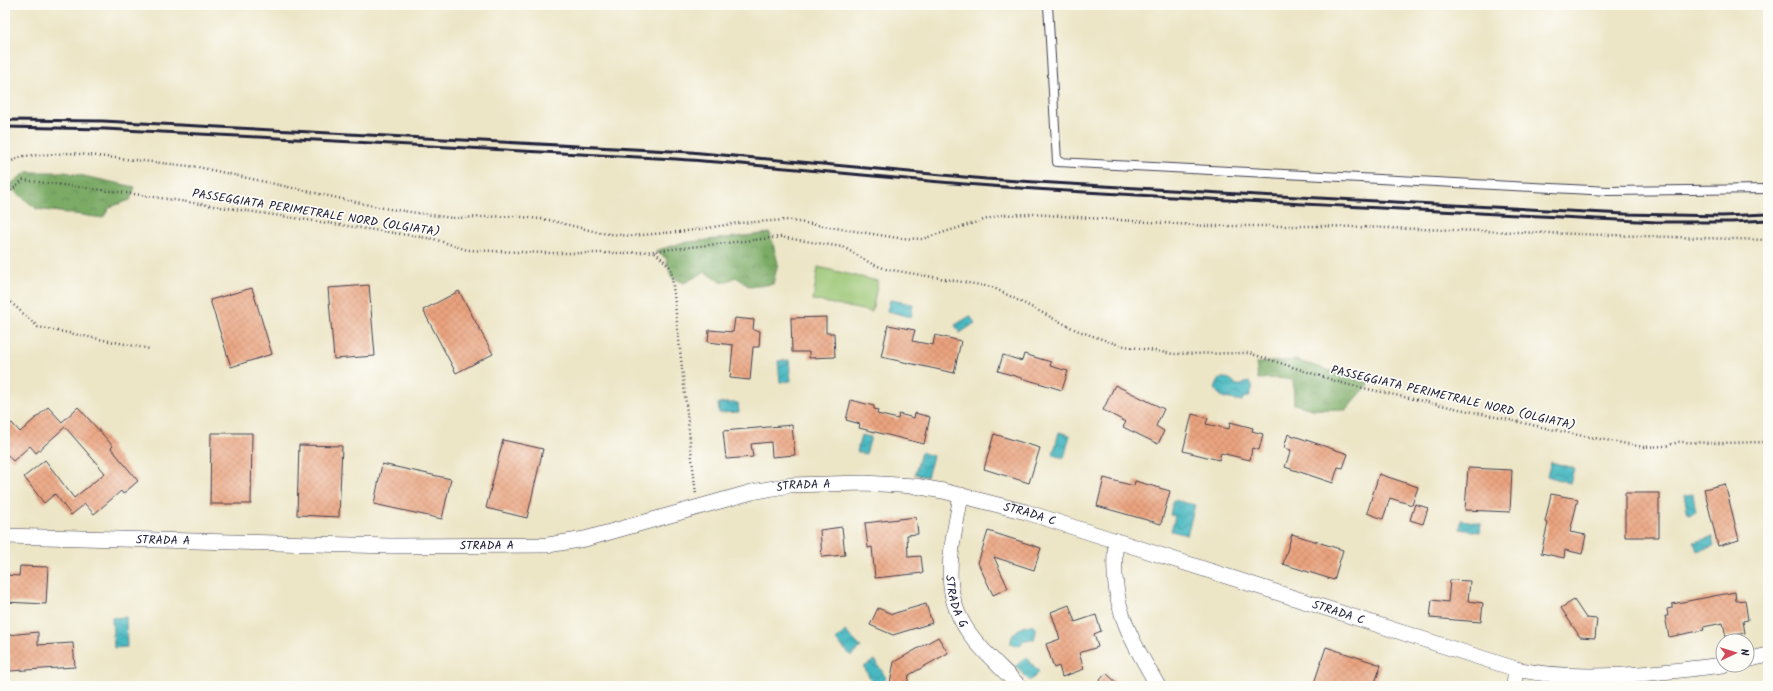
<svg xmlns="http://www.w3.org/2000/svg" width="1773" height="691" font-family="Kalam,sans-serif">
<defs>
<pattern id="forest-crowns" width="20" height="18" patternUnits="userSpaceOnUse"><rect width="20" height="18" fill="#7cab66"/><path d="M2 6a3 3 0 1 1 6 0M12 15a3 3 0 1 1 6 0" fill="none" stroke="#658b55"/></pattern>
<pattern id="water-waves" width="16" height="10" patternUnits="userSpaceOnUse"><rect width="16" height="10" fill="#4ab9c1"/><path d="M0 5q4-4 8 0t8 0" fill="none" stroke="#3d969e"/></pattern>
<pattern id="building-cross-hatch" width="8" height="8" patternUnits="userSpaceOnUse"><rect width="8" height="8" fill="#eaa37e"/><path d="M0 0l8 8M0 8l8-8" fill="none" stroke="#c88c6e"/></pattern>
</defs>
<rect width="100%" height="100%" fill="#fdfcf7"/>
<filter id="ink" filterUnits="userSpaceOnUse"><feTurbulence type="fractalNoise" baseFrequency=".025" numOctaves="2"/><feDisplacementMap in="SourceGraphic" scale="8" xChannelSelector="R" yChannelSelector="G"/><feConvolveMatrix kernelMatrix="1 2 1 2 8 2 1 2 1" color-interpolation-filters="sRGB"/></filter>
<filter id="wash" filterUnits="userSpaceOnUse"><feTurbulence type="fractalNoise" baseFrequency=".012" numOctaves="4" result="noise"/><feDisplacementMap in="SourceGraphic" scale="16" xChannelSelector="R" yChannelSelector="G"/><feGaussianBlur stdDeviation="0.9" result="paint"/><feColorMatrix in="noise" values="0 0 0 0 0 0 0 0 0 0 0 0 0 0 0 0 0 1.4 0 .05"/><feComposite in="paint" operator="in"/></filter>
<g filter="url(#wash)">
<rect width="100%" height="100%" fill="#ece5c6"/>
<!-- forest -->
<path fill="url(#forest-crowns)" stroke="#4f6650" d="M27,172H65L135,187L130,200L110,207L103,218L37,209L8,186Z
M770,233L778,263L773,284L750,287L736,277L723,283L705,272L684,283L671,277L666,258L655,251L681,243Z
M1295,360L1370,383L1346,410L1312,409L1294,404L1293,380L1277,378L1258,379L1256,363Z"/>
<!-- green -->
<path fill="#9bc674" stroke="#5e7458" d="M818,267L878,281L872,312L813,300Z"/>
<!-- water -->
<path fill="url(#water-waves)" stroke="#366e7e" d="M890,300L913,304L911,317L887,311Z
M970,316L975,323L960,333L955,325Z
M789,360L791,381L780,382L778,361Z
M1222,378C1229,378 1232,379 1236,385H1242L1245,383L1249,382L1253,386L1249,397L1243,398L1242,401C1229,398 1221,401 1215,388L1218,381Z
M718,403H738L739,412L719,413Z
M1059,432L1070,435L1064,458L1053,455Z
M861,435L871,437L866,454L857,452Z
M921,452L933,456L927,477L915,474Z
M1551,462L1574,468L1570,483L1547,476Z
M1693,494L1696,512L1688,514L1684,495Z
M1173,500L1195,505L1187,535L1171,531L1175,516L1170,515Z
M1461,520L1481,523L1480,532L1460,529Z
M1712,537L1714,546L1697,551L1694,542Z
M126,617L127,647L114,648L112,618Z
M1031,625L1036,628V632L1034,639L1024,640L1020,645L1016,646L1011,644C1010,632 1021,627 1031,625Z
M845,631L861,647L851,656L836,640Z
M1026,657L1039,672L1030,681L1016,666Z
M875,660L886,678L874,685L864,667Z"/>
<g id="blocks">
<!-- building -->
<path fill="url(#building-cross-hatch)" d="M369,285L375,356L334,359L328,288Z
M252,288L272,354L231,367L210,300Z
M459,291L493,354L456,373L423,310Z
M826,317V333H834L835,357L809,358V352H792L791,318Z
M735,318L754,320L753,330L760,331L759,347H753L750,380L730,378L733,345L708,342L709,330L733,332Z
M888,325L915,330L912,341L933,345L935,335L961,341L954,373L881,357Z
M1024,354L1051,362L1050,366L1068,371L1062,390L998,371L1003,355L1022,361Z
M1115,385L1164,409L1156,426L1164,431L1158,444L1123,427L1126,422L1103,410Z
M851,400L874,406V409L878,410L877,414L898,419L899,414L914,418L915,413L930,417L924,444L859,428L860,424L846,420Z
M48,407L62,422L78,407L113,446L111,448L138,481L123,494L121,491L94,514L85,504L71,515L55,494L44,503L24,477L45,460L74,498L105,473L65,427L36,453L30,446L13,461L5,452V429L12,423L20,432Z
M1192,414L1208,418L1206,424L1229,429L1230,422L1253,428L1252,431L1263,434L1259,450L1252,448L1250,460L1221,453L1219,460L1183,451Z
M792,425L795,455L772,457L771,442L751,444L753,457L726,459L723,431Z
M211,433H252L251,504H210Z
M994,434L1040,448L1029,483L984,469Z
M1288,434L1348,454L1343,468L1338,467L1333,483L1285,467L1291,450L1284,448Z
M503,440L543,449L527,518L486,508Z
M299,445L342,446L339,517L297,515Z
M382,464L451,479L442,519L374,504Z
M1468,468L1512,470L1510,512L1465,510Z
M1379,474L1418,487L1412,505L1390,498L1383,519L1367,513Z
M1104,478L1134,486L1135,481L1170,491L1161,524L1097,506Z
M1725,484L1739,540L1718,546L1704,489Z
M1625,493H1659V537H1625Z
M1551,494L1578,499L1570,532L1586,535L1582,554L1565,550L1564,558L1541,553L1548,523L1545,522Z
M1415,504L1428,508L1423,524L1410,520Z
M916,517L918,534L907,535L908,557L921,556L923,573L875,578L872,547L868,548L865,523Z
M842,527L845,555L822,557L820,530Z
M988,531L1041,548L1034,570L994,557L1008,588L993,595L978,563Z
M1292,534L1343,550L1334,580L1283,564Z
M20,566L48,567L46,604L5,602V575L19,576Z
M1450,580L1470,581L1468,601L1483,603L1481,622L1430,618L1432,600L1448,602Z
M1735,592L1736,601L1745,600L1748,620L1743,621L1745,633L1726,637L1723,623L1703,627L1704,630L1669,637L1665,616H1668L1667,609L1672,608V604Z
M1574,600L1586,618L1597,619L1595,638L1580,637L1561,608Z
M926,604L932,623L893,635L870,625L878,608L892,614Z
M1069,605L1075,622L1096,615L1101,631L1094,634L1098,647L1079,653L1084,669L1062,677L1059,666L1054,668L1046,644L1060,639L1051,612Z
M38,632V645L73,643L75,667L10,671L8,635Z
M938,637L948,653L909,675L907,686L890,683L894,662Z
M1326,647L1381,665L1374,686H1313Z
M1106,673L1120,686H1095Z"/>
</g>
</g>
<g filter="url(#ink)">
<use href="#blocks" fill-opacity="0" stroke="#403f50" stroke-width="1"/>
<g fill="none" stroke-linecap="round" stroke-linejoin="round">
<!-- lane casing -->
<g stroke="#403f50" stroke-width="10">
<path id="lane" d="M1048,5L1057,162L1609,191L1768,189"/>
</g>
<!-- street casing -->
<g stroke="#403f50" stroke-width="16">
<g id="street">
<path id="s1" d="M961,495C953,546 936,592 973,638C986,655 1004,670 1019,686"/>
<path id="s2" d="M5,536L390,546L548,545L585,539L752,492L790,485L864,483L915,486L943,491L1026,512L1516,669C1579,683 1659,673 1723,665"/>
<path d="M1116,541C1109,603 1128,634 1158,686"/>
<path d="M1747,660L1768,655"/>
<path d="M1514,686L1516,669"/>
</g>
</g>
<!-- path -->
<path stroke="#403f50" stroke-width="2.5" stroke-dasharray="1 3" stroke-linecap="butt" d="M5,164L23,156L70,153L198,167L383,208L452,218L513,216L549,220L601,233L631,236L687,231L738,223L786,220L898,238L922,239L1000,215L1033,214L1207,226H1324L1768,240
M5,196L23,180L134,194L434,239L467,250L546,253H627L655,251L780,237L843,247L872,264L886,269L992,287L1076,330L1119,345L1173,354L1249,353L1345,384L1578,435L1644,447L1665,446L1679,442L1718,443L1768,442
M655,252L671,268L696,495
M5,297L38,327L150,349"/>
<!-- lane -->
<use href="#lane" stroke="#fff" stroke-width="8"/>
<!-- street -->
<use href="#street" stroke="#fff" stroke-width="15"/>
<!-- rail -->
<path stroke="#22223b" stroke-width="3" d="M5,120L103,121L690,152L986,179L1221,193L1625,214L1722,216L1768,214
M5,127L105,129L676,159C796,167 915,182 1035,189C1242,202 1449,211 1656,222H1732L1768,220"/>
</g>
</g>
<g text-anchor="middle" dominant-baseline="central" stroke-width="3.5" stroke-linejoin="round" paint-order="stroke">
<!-- street labels -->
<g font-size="12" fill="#22223b" stroke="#fdfcf7">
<text transform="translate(316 213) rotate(9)">PASSEGGIATA PERIMETRALE NORD (OLGIATA)</text>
<text transform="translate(1453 398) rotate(13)">PASSEGGIATA PERIMETRALE NORD (OLGIATA)</text>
<text stroke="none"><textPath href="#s2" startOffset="806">STRADA A</textPath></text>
<text stroke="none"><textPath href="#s2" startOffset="1036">STRADA C</textPath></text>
<text stroke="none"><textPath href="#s2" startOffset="158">STRADA A</textPath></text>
<text stroke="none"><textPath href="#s2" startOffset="482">STRADA A</textPath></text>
<text stroke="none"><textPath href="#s1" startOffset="108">STRADA G</textPath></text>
<text stroke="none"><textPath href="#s2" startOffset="1360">STRADA C</textPath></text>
</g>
</g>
<!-- margin -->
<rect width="1773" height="691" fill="none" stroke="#fdfcf7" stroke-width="20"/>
<!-- north arrow -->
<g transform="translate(1735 653) rotate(86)"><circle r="19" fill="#fdfcf7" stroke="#a5a5ac"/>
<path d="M0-3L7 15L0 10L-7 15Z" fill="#d1495b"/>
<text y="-6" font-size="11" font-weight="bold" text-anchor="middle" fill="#22223b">N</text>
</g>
</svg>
